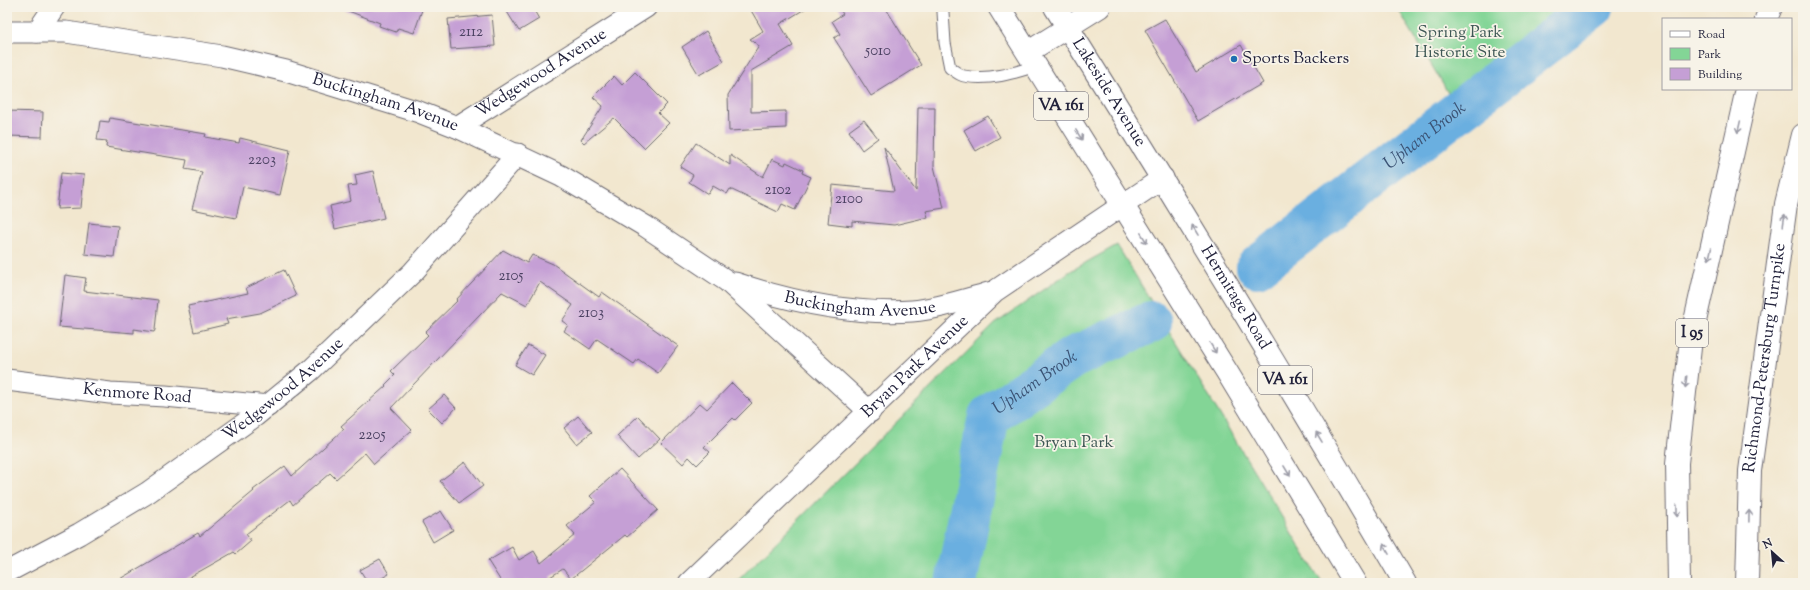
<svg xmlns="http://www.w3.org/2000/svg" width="1810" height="590" font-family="'Sorts Mill Goudy',serif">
<rect width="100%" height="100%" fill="#f7f3e8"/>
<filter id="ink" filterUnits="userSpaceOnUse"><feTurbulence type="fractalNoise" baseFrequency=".025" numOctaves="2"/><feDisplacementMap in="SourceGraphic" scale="8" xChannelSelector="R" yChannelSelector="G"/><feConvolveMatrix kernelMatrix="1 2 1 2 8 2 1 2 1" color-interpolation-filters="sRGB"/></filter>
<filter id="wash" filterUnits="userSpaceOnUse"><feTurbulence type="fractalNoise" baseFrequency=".012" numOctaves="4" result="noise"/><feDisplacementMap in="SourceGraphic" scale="16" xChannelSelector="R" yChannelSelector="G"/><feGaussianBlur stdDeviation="0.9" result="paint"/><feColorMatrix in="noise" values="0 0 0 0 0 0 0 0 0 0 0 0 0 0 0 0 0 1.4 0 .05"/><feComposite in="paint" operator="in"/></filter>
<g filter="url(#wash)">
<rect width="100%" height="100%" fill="#f2e7cf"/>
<!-- green -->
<path fill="#83d596" stroke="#527c68" d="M1397,7H1567L1498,56L1451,98Z
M1117,245L1322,583H735L995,324L1069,272Z"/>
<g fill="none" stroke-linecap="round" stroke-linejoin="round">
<!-- river -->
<g stroke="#6aafe0" stroke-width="42">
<path id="s1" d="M1257,267L1593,7"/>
<path id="s2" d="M956,583L989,416L1072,358L1151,322"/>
</g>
</g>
<g id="blocks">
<!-- building -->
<path fill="#c59fd5" d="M344,7H423L414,33L398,28L396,32L379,26L380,23L343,9Z
M504,7H532L539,19L519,31Z
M749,7H808L780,24L793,46L751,71V112L786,111V128L729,131L728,95L759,46L750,39L763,31Z
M838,7H885L921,65L871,96L834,38L840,34L832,21L843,14Z
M492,15L495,46L451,49L448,19Z
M1165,19L1196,72L1241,45L1263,83L1198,121L1145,30Z
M706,31L724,61L699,75L682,47Z
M635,72L667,104L658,113L669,123L644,148L614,118L584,143L581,140L603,106L593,97L614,76L622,85Z
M918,107H935L934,166L944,208L926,211L928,217L894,225L852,221V226L828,223L832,185L894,191L884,147L916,191Z
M7,111L43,112L42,137L7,136Z
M988,116L1000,137L976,151L964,130Z
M110,118L206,134L205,137L239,143L240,138L290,150L280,195L243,187L236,218L192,209L202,172L185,169L187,160L106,147L107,141L97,140L100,121L109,122Z
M864,120L878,138L862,150L849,131Z
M696,143L730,165V155L763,177L772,159L785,165L786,162L803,170L802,173L811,177L795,210L782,204L778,212L730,189L727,194L713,186L708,194L689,182L693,175L680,167Z
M373,171L384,218L335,229L330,206L351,201L348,186L357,185L355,175Z
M61,173L84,175L81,208L57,209Z
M89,223L118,226L114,257L85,254Z
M503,250L527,263L532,255L553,264L599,297L602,292L678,346L658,373L638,359L634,364L597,339L590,349L564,331L568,325L562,321L573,305L540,282L527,305L502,292L391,408L412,430L374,464L365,453L336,479L330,473L293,505L290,500L246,534L251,541L236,554L234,552L179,583H113L198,533L200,536L254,491L253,490L285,466L292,476L344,429L341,426L386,386L385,385L395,375L391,371L428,335L425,332L457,301L456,300Z
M284,270L296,296L260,313L226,319L228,324L194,332L188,306L248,293L246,288Z
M65,275L86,278L84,291L158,300L155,330L154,332L134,329V333L59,327Z
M528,345L545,355L532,375L515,365Z
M732,383L752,403L735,420L733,418L704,447L710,452L697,465L689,457L683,464L661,443L700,403L707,409Z
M444,395L456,408L442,423L428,409Z
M578,416L592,432L577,444L564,428Z
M638,416L660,439L638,459L617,436Z
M465,462L483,486L459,503L440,481Z
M620,469L658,510L627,537L625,535L571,579L563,569L550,577L553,583H502L488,561L512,547L519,560L534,551L541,563L575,535L567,526L596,502L590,496Z
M441,511L453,530L433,542L422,522Z
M380,559L389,574L373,583H368L360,570Z"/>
</g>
</g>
<g filter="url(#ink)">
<use href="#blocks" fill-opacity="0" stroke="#6b676f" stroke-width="1"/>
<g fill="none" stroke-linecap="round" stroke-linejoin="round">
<!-- lane casing -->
<g stroke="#6b676f" stroke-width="13">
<path id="lane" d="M943,12L945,43L950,68C955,71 959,75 964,76C988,81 1014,73 1036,66"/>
</g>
<!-- street casing -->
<g stroke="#6b676f" stroke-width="23">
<g id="street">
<path id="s3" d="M7,32H66L222,56L286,71L419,112L457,127L561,176L645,226L727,281L870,412"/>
<path d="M37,32L54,7"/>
<path d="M1028,52L1100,7"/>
<path id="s4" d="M457,127L646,7"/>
<path id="s5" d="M735,283C792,302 851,315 912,311C938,309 967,299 992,292"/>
<path id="s6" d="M7,380L110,393L165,396L268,406"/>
<path id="s7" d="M7,572L79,534L147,493L255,416L311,370L413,272L518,154"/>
<path id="s8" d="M689,583L995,291L1163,178"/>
</g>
</g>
<!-- primary casing -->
<g stroke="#6b676f" stroke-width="24">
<g id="primary">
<path d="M999,7L1227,372L1355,583"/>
<path id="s9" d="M1055,7C1175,198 1292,389 1405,583"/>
</g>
</g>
<!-- highway casing -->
<g stroke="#6b676f" stroke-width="24">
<g id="highway">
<path d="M1766,19L1771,7"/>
<path d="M1679,583L1677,463L1691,339L1747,89"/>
<path id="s10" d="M1747,583L1750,471L1786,204L1803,135"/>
</g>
</g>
<!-- lane -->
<use href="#lane" stroke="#fff" stroke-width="11"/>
<!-- street -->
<use href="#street" stroke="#fff" stroke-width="21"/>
<!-- primary -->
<use href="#primary" stroke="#fff" stroke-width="22"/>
<!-- highway -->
<use href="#highway" stroke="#fff" stroke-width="22"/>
</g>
<!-- one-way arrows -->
<defs><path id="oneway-shaft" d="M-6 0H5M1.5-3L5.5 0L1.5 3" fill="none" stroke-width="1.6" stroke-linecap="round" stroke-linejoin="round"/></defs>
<g stroke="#9c9ca7">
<use href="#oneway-shaft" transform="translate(1739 127) rotate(103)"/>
<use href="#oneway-shaft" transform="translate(1079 135) rotate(58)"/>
<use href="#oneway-shaft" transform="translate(1784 220) rotate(-82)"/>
<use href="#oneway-shaft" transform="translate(1195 230) rotate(-121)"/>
<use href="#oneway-shaft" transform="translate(1144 238) rotate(58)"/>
<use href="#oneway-shaft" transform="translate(1710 254) rotate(103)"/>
<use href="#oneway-shaft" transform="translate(1213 348) rotate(58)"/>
<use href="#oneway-shaft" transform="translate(1686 382) rotate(97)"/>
<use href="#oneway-shaft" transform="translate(1319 437) rotate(-121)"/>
<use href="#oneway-shaft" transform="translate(1287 471) rotate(59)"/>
<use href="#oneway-shaft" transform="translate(1677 511) rotate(89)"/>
<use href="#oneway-shaft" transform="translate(1749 516) rotate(-89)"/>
<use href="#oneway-shaft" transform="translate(1386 549) rotate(-120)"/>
</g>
</g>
<!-- markers -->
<circle fill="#1f6fb2" stroke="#f7f3e8" stroke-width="1.5" cx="1234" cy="59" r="4"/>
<g text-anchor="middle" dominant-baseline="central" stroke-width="3.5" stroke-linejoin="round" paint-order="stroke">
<!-- number labels -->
<g font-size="15" fill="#4b4162">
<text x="471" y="32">2112</text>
<text x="878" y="51">5010</text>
<text x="262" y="160">2203</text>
<text x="778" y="190">2102</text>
<text x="849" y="199">2100</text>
<text x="511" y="276">2105</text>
<text x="591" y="313">2103</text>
<text x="372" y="435">2205</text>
</g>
<!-- shield labels -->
<g fill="#f7f3e8" stroke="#62616f" stroke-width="1">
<rect x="1034" y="92" width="54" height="28" rx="3"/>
<rect x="1676" y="319" width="32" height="28" rx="3"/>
<rect x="1258" y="366" width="54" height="28" rx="3"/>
</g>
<g font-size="16" font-weight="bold" fill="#22223b">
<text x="1061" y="106">VA 161</text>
<text x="1692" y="333">I 95</text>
<text x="1285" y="380">VA 161</text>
</g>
<!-- park labels -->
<g font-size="17" fill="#3f5856" stroke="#f7f3e8">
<text x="1460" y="33">Spring Park<tspan x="1460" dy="20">Historic Site</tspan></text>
<text x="1074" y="443">Bryan Park</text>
</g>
<!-- poi labels -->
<g font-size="17" fill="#22223b" stroke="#f7f3e8" text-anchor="start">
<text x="1242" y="59">Sports Backers</text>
</g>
<!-- street labels -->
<g font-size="17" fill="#22223b" stroke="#f7f3e8">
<text stroke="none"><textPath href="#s4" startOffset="100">Wedgewood Avenue</textPath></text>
<text stroke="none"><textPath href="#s9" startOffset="101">Lakeside Avenue</textPath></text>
<text stroke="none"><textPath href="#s3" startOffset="387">Buckingham Avenue</textPath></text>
<text stroke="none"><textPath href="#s9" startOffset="342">Hermitage Road</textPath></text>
<text stroke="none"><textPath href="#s5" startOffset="128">Buckingham Avenue</textPath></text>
<text stroke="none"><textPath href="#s10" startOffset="226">Richmond-Petersburg Turnpike</textPath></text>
<text stroke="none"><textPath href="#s8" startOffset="313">Bryan Park Avenue</textPath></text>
<text stroke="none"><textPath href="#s7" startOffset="332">Wedgewood Avenue</textPath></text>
<text stroke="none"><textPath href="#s6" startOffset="131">Kenmore Road</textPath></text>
</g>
<!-- water labels -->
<g font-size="18" font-style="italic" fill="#3b5375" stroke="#f7f3e8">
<text stroke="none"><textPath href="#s1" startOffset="213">Upham Brook</textPath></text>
<text stroke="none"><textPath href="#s2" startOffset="227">Upham Brook</textPath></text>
</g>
</g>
<!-- margin -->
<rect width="1810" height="590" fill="none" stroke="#f7f3e8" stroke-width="24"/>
<!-- legend -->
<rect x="1662" y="18" width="130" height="72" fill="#f7f3e8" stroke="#a29fa3"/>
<rect x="1670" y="31" width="20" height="6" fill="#ffffff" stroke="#a29fa3"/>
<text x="1698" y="38" font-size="12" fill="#22223b">Road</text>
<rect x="1670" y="48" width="20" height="12" fill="#83d596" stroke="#a29fa3"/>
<text x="1698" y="58" font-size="12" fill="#22223b">Park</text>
<rect x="1670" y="68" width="20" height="12" fill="#c59fd5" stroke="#a29fa3"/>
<text x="1698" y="78" font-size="12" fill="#22223b">Building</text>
<!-- north arrow -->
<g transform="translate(1772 552) rotate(333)" stroke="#f7f3e8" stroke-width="3" paint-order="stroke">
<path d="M0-3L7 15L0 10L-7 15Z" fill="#22223b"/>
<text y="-6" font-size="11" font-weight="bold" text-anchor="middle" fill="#22223b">N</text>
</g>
</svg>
